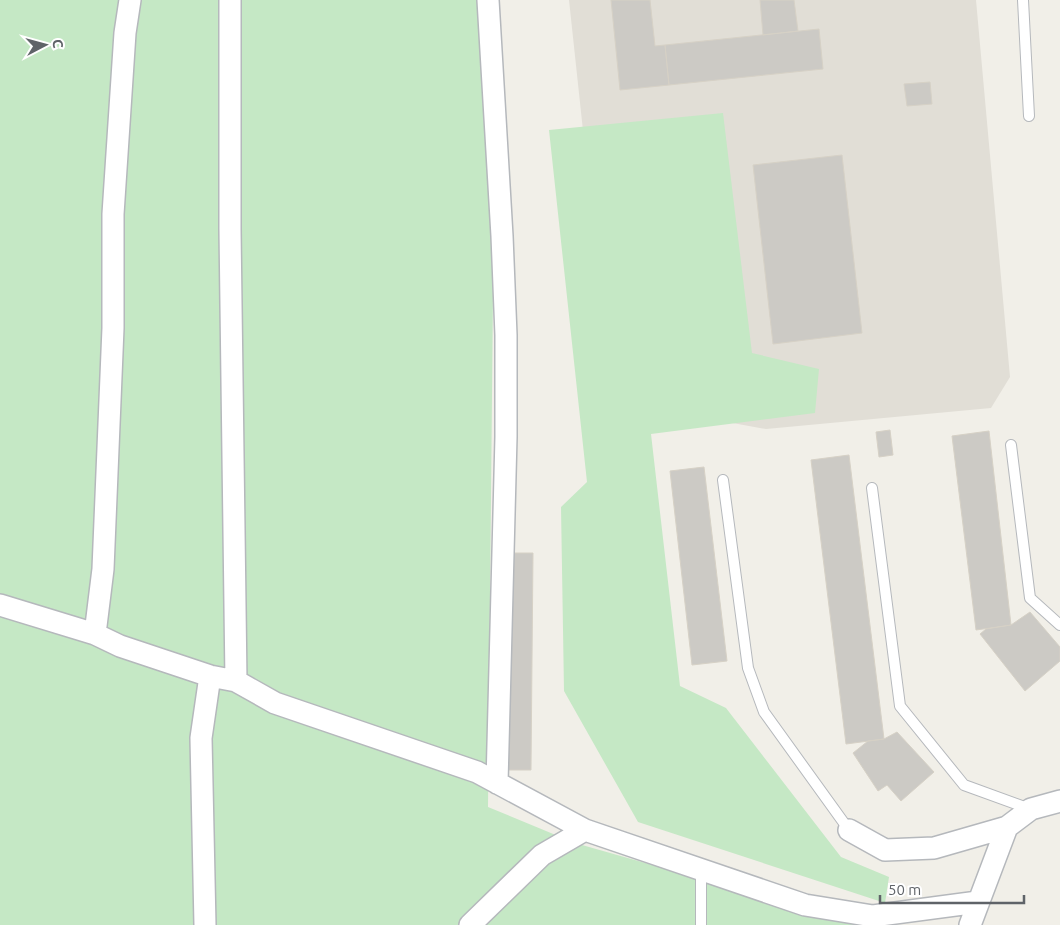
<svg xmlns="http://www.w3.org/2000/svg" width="1060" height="925" font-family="Ubuntu,sans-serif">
<rect width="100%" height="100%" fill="#f1efe8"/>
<!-- education -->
<path fill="#e1ded6" d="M569,0H976L1010,377L991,408L766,429L612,401Z"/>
<!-- green -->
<path fill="#c5e8c5" d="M0,0H482L493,293L488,807L575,843L864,925H0Z
M723,113L752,353L819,369L815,413L651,434L680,686L726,708L841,857L889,877L885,903L638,822L564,691L561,507L587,482L549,130Z"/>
<!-- building -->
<path fill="#cccac5" stroke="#d6d1c6" d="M611,0H650L655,46L665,45L669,85L620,90Z
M760,0H794L798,31L763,35Z
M819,29L823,69L669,85L665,45Z
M930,82L932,104L907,106L904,84Z
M842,155L862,333L773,344L753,165Z
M890,430L893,455L879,457L876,432Z
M989,431L1011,625L976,630L952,436Z
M849,455L884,739L846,744L811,460Z
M704,467L727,661L692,665L670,471Z
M509,553H533L531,770H506Z
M1030,612L1060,647V661L1025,691L980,634L986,629L1011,625Z
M897,732L934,772L901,801L887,785L878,791L853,753L868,741L884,739Z"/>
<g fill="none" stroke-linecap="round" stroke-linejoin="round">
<!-- lane casing -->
<g stroke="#b5b8bc" stroke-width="12">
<path id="lane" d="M1023,0L1029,116
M1011,445L1030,598L1060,625
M723,480L748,668L764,712L849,830
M872,488L900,706L964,785L1030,809
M701,869V925"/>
</g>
<!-- street casing -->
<g stroke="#b5b8bc" stroke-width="24">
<path id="street" d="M230,0V229L236,681
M488,0L502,236L506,335V437L497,783
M0,605L95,634L120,646L210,676L236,681L275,703L477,772L585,830L805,905L873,916L978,902
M95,634L103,569L113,328V214L125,33L130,0
M849,830L885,850L934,848L1007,827L1031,809L1060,801
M205,925L201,738L210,676
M470,925L542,855L585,830
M970,925L1007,827"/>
</g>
<!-- lane -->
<use href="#lane" stroke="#fff" stroke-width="10"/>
<!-- street -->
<use href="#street" stroke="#fff" stroke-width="21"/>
</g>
<!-- north arrow -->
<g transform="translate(45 45) rotate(84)" stroke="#ffffff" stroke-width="4" paint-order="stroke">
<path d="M0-4L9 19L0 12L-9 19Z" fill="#5f6368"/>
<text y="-8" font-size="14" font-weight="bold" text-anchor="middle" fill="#5f6368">С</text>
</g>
<!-- scale -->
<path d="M880 895v8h144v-8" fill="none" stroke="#5f6368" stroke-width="2.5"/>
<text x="888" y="895" font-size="15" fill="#5f6368" stroke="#ffffff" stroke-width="4" paint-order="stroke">50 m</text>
</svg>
